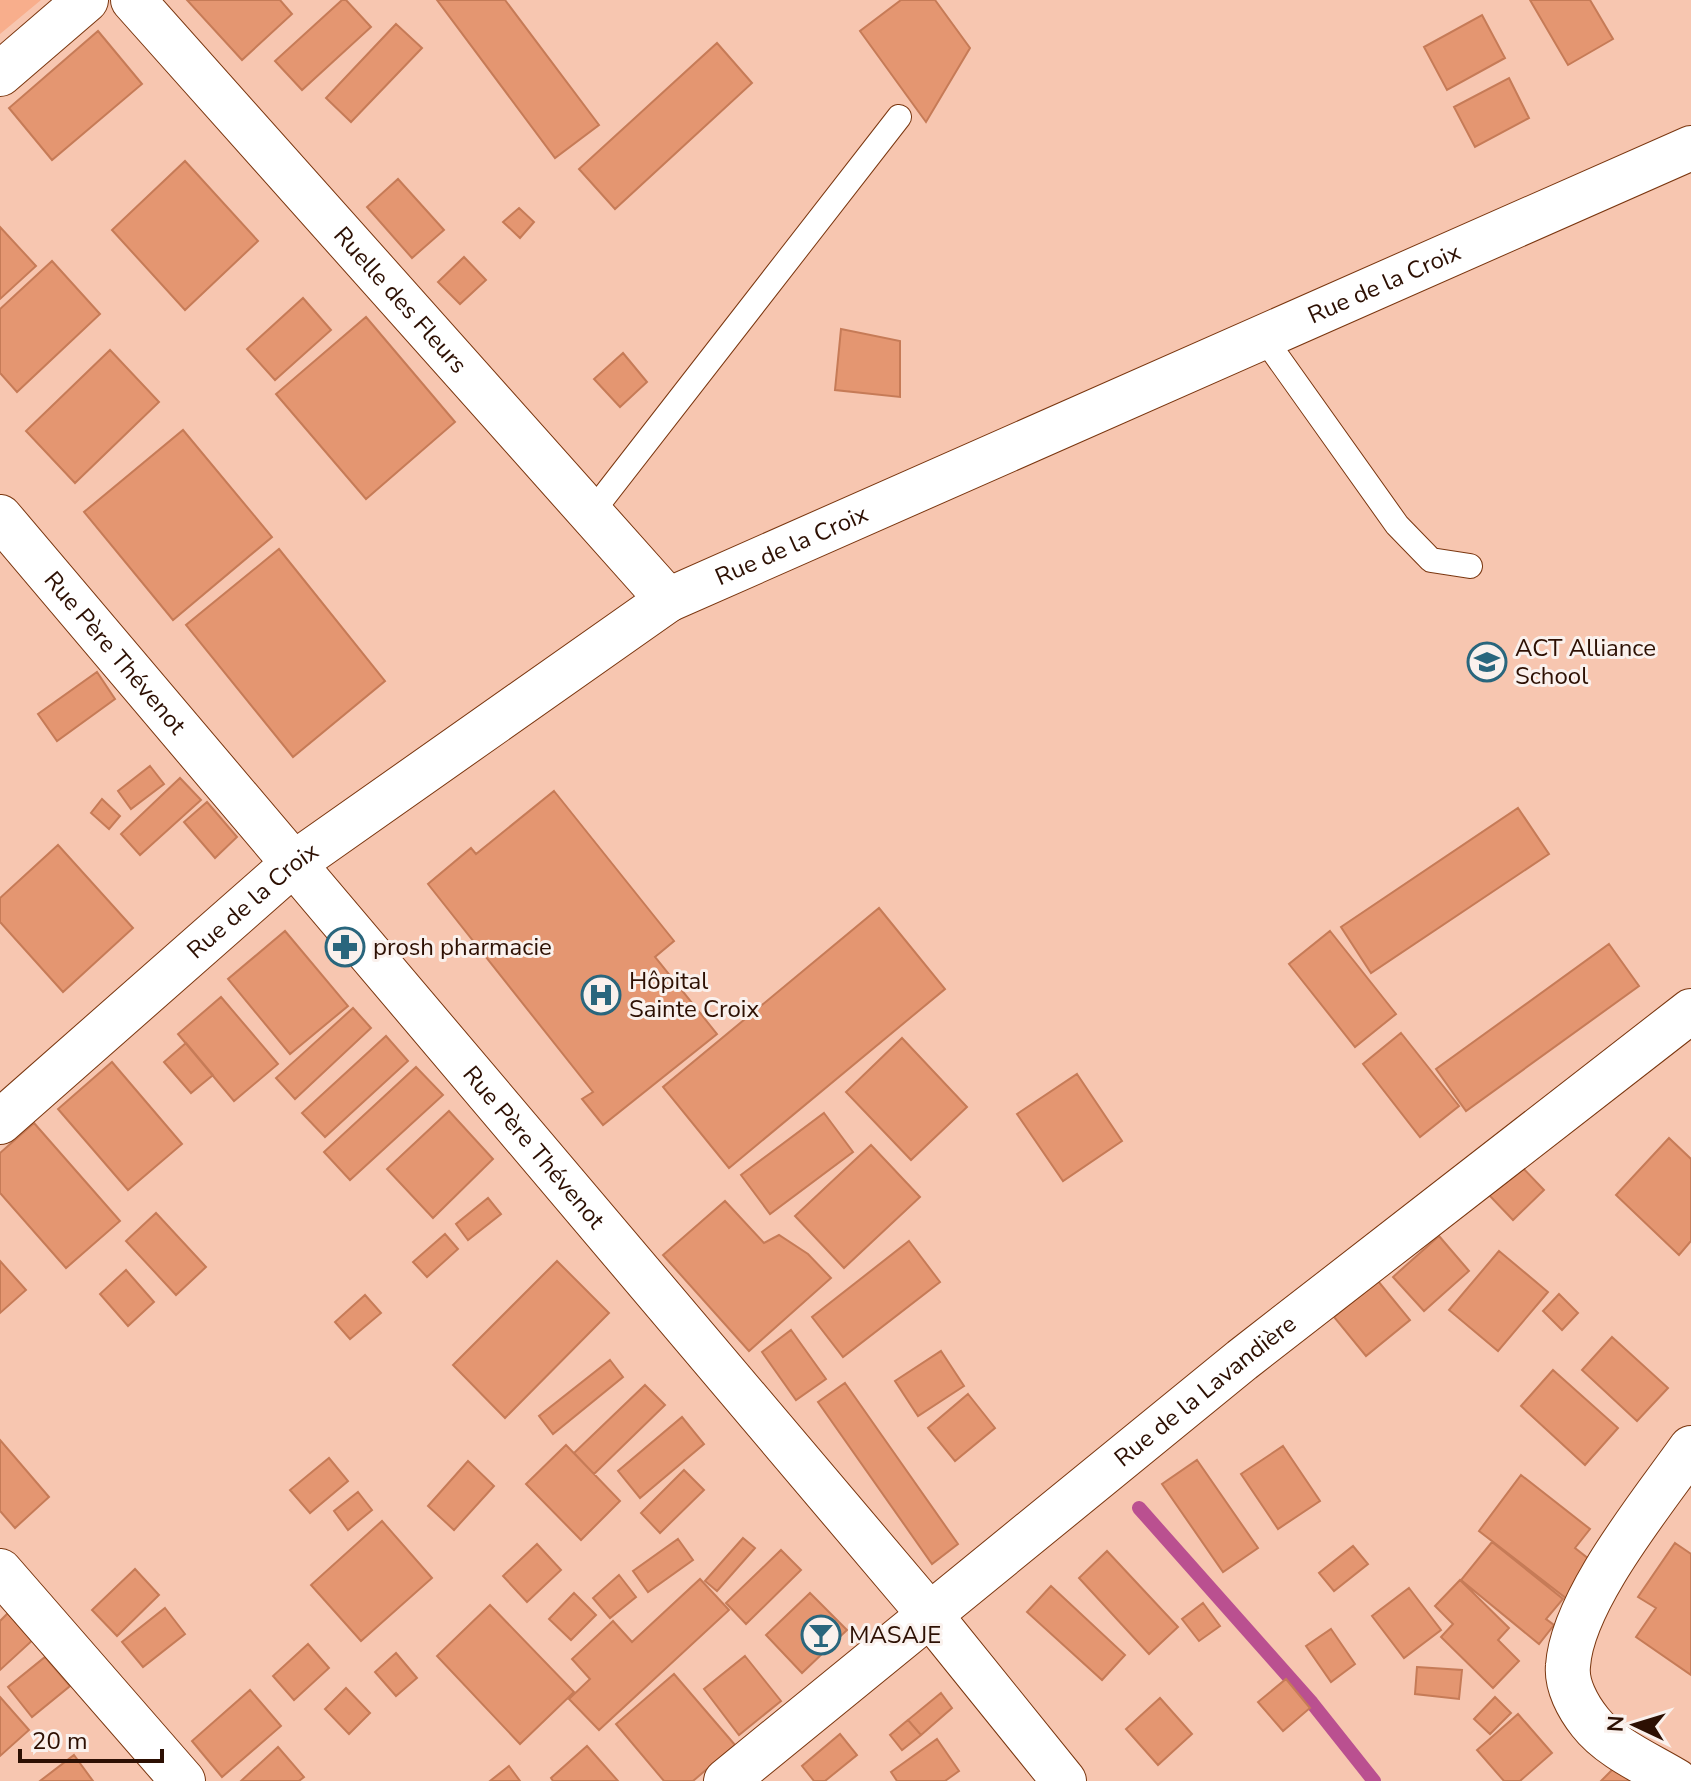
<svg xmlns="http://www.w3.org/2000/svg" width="1691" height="1781" font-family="'Nunito Sans',sans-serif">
<rect width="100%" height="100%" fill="#f7c6b0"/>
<!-- green -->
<path fill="#f8ae8c" d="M0,0H41L0,34Z"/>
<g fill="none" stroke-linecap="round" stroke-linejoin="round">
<!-- stream -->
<path stroke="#ba5090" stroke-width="14" d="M1139,1508L1312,1703L1374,1781"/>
</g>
<!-- building -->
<path fill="#e49671" stroke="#c67b57" stroke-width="2" d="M187,0H280L292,14L242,60Z
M342,0H346L371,27L302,90L275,61Z
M437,0H505L599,125L555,158Z
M901,0H935L970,48L926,122L860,31Z
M1530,0H1590L1613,39L1568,65Z
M1482,15L1505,58L1447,90L1424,47Z
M396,24L422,48L351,122L326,98Z
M98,31L142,84L52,160L9,108Z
M717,43L752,83L615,209L579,169Z
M1509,78L1529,118L1475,147L1454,107Z
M185,161L258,241L185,310L112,230Z
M398,179L444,230L412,258L367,207Z
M519,208L534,222L520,238L503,222Z
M0,227L36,266L0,299Z
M464,257L486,280L460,304L438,282Z
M52,261L100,314L17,392L0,373V309Z
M303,298L331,330L275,380L247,349Z
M366,317L455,422L366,499L276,394Z
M841,329L900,341V397L835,390Z
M110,350L159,402L75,483L26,431Z
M623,353L647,382L620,407L594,379Z
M183,430L272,537L173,620L84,512Z
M279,549L385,681L293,757L186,625Z
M97,672L115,699L57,741L38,714Z
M150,766L164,784L131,809L118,791Z
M180,778L201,800L140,855L121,834Z
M554,791L674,941L655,957L717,1034L603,1125L582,1099L593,1092L428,884L471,848L476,854Z
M102,799L120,816L109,829L91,813Z
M207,802L237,837L215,858L184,822Z
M1518,808L1549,854L1371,973L1341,927Z
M58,845L133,928L63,992L0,922V898Z
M879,908L945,989L729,1168L663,1087Z
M285,931L348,1006L290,1054L228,979Z
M1330,931L1396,1014L1355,1047L1289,964Z
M1609,944L1639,986L1466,1111L1436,1069Z
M221,997L278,1064L234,1101L178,1034Z
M353,1008L371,1028L295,1099L276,1078Z
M1401,1033L1459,1106L1420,1137L1363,1064Z
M386,1036L408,1061L325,1137L302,1113Z
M902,1038L967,1107L911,1160L846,1092Z
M186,1043L213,1075L191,1093L164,1062Z
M112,1062L182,1144L128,1190L58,1109Z
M416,1067L443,1095L350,1180L324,1152Z
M1077,1074L1122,1141L1063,1181L1017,1114Z
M449,1111L493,1159L433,1218L387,1169Z
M824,1113L853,1152L770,1214L741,1175Z
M34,1123L120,1221L66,1268L0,1193V1153Z
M1669,1138L1691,1159V1241L1679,1255L1616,1195Z
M871,1145L920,1197L844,1268L795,1216Z
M1520,1165L1544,1190L1513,1220L1489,1195Z
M488,1198L501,1214L468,1240L456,1224Z
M725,1201L764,1243L779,1235L808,1254L831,1278L749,1351L663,1255Z
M156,1213L206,1267L176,1295L126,1241Z
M445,1234L458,1249L427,1277L413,1262Z
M1439,1236L1469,1271L1424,1311L1393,1277Z
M909,1241L940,1282L843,1357L812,1317Z
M1499,1251L1548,1292L1498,1351L1449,1310Z
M0,1261L26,1290L0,1313Z
M557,1261L609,1313L505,1418L453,1365Z
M126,1270L154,1302L128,1326L100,1294Z
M1378,1281L1410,1320L1366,1356L1334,1317Z
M1559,1294L1578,1313L1562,1330L1543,1311Z
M365,1295L381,1313L350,1339L335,1322Z
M791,1330L826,1379L796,1400L762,1352Z
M1612,1337L1668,1388L1637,1421L1582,1370Z
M941,1351L964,1386L918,1416L895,1381Z
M610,1360L623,1377L553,1434L539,1416Z
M1553,1370L1618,1428L1585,1465L1521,1406Z
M845,1383L958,1544L932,1564L818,1402Z
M645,1385L665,1405L594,1474L574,1453Z
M968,1394L995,1428L955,1461L928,1428Z
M682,1417L704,1444L640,1498L618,1471Z
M0,1440L49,1497L15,1528L0,1511Z
M566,1445L620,1501L581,1540L526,1484Z
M1283,1446L1320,1501L1278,1529L1241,1474Z
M329,1458L348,1481L310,1513L290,1490Z
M1197,1460L1258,1548L1223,1572L1162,1484Z
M468,1461L494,1486L454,1530L428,1506Z
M684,1470L704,1490L660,1533L641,1513Z
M1521,1475L1590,1529L1575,1548L1594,1563L1567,1599L1479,1531Z
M358,1492L372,1510L348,1530L334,1511Z
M382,1521L432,1578L361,1641L311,1585Z
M743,1538L755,1548L717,1591L705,1581Z
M678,1539L693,1560L648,1592L633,1571Z
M1492,1542L1563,1599L1546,1619L1554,1625L1539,1644L1461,1580Z
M1675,1543L1691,1554V1675L1636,1637L1656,1608L1638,1597Z
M537,1544L561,1570L527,1602L503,1576Z
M1353,1546L1368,1564L1334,1591L1319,1573Z
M781,1550L801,1570L746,1624L726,1603Z
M1107,1551L1178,1627L1149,1654L1079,1578Z
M135,1569L159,1595L117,1636L92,1610Z
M619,1575L636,1597L610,1618L593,1598Z
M700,1579L729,1610L599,1730L569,1699L590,1679L572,1659L613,1621L632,1642Z
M1460,1580L1509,1628L1498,1640L1519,1661L1493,1688L1441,1637L1453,1624L1435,1606Z
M1051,1586L1125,1655L1102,1680L1027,1612Z
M1409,1588L1441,1630L1404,1658L1372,1616Z
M574,1593L596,1615L571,1640L549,1619Z
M810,1593L847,1630L802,1673L766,1635Z
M1203,1603L1220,1626L1199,1641L1182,1619Z
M490,1605L574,1692L520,1744L437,1656Z
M165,1608L185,1634L143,1667L122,1642Z
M11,1610L36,1637L0,1670V1621Z
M1331,1629L1355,1664L1331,1682L1306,1646Z
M308,1644L329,1668L294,1700L273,1676Z
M396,1653L417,1678L396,1696L375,1672Z
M745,1656L781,1701L739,1735L704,1689Z
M45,1657L70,1686L32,1717L8,1687Z
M1417,1667L1462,1670L1459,1699L1415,1694Z
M674,1674L735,1745L693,1781H664L616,1724Z
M1286,1679L1310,1708L1283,1731L1258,1702Z
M346,1688L370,1713L349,1734L325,1709Z
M250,1690L281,1726L222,1777L192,1741Z
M941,1693L952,1708L921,1735L908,1720Z
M0,1697L29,1730L0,1756Z
M1495,1697L1511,1713L1490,1734L1474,1719Z
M1160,1698L1192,1734L1158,1765L1126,1729Z
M1518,1714L1552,1753L1520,1781H1504L1477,1750Z
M908,1720L921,1735L902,1750L890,1735Z
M840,1734L857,1755L825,1781H814L802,1766Z
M937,1739L959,1771L945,1781H897L891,1772Z
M587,1746L618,1781H553L551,1778Z
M278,1747L304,1777L299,1781H241Z
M74,1755L93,1781H40Z
M1620,1762L1638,1781H1601Z
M509,1766L520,1781H490Z"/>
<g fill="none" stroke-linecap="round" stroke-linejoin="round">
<!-- lane casing -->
<g stroke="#7a360f" stroke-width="26">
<path id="lane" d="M1264,338L1397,525L1431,560L1470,566
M592,512L899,117"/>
</g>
<!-- street casing -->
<g stroke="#7a360f" stroke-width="46">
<g id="street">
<path id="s1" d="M133,0L668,600"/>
<path id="s2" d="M0,517L930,1615L1064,1781"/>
<path d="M0,1571L183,1781"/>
<path id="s3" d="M726,1781L1242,1360L1691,1011"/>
<path d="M1676,1781C1648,1764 1610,1748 1590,1722C1578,1707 1566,1685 1568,1666C1572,1600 1653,1502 1691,1448"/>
</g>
</g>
<!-- secondary casing -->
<g stroke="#7a360f" stroke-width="46">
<g id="secondary">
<path d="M0,74L86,0"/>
<path id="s4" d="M0,1122L293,864L668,600L1691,148"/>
</g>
</g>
<!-- lane -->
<use href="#lane" stroke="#fff" stroke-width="24"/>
<!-- street -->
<use href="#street" stroke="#fff" stroke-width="44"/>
<!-- secondary -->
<use href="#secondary" stroke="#fff" stroke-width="44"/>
</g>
<!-- icons -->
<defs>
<g id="school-ring" transform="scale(2)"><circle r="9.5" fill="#faf1ed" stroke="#29667d" stroke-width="1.5"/><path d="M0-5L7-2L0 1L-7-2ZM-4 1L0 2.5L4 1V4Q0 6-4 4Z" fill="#29667d"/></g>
<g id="pharmacy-ring" transform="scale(2)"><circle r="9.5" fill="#faf1ed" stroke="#29667d" stroke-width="1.5"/><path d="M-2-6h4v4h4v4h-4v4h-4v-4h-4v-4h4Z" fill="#29667d"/></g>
<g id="hospital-ring" transform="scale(2)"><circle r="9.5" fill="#faf1ed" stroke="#29667d" stroke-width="1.5"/><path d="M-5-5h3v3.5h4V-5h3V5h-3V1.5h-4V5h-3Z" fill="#29667d"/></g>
<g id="bar-ring" transform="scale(2)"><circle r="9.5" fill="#faf1ed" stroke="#29667d" stroke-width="1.5"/><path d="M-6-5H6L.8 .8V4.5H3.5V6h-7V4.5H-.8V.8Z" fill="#29667d"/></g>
</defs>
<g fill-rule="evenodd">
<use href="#school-ring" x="1487" y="662"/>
<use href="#pharmacy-ring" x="345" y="947"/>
<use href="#hospital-ring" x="601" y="995"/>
<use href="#bar-ring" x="821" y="1635"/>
</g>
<g text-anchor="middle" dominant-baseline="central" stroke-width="6" stroke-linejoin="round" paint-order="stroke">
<!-- street labels -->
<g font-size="24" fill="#2d1003" stroke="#faf1ed">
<text stroke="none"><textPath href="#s4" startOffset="1632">Rue de la Croix</textPath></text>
<text stroke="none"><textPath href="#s1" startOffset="402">Ruelle des Fleurs</textPath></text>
<text stroke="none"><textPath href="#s4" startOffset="984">Rue de la Croix</textPath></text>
<text stroke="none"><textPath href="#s2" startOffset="178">Rue Père Thévenot</textPath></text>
<text stroke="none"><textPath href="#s4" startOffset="336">Rue de la Croix</textPath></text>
<text stroke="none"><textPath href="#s2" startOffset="826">Rue Père Thévenot</textPath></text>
<text stroke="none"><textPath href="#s3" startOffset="618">Rue de la Lavandière</textPath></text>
</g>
<!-- poi labels -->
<g font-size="24" fill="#2d1003" stroke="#faf1ed" text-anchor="start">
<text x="1515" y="648">ACT Alliance<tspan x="1515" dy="28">School</tspan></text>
<text x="373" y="947">prosh pharmacie</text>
<text x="629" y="981">Hôpital<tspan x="629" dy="28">Sainte Croix</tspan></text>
<text x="849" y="1635">MASAJE</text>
</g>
</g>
<!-- north arrow -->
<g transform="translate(1635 1725) rotate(274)" stroke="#faf1ed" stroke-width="6" paint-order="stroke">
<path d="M0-6L14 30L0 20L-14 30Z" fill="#2d1003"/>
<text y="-12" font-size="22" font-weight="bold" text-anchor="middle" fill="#2d1003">N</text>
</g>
<!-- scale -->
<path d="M20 1749v12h142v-12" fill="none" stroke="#2d1003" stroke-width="4"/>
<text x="32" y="1749" font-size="24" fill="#2d1003" stroke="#faf1ed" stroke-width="6" paint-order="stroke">20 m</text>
</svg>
